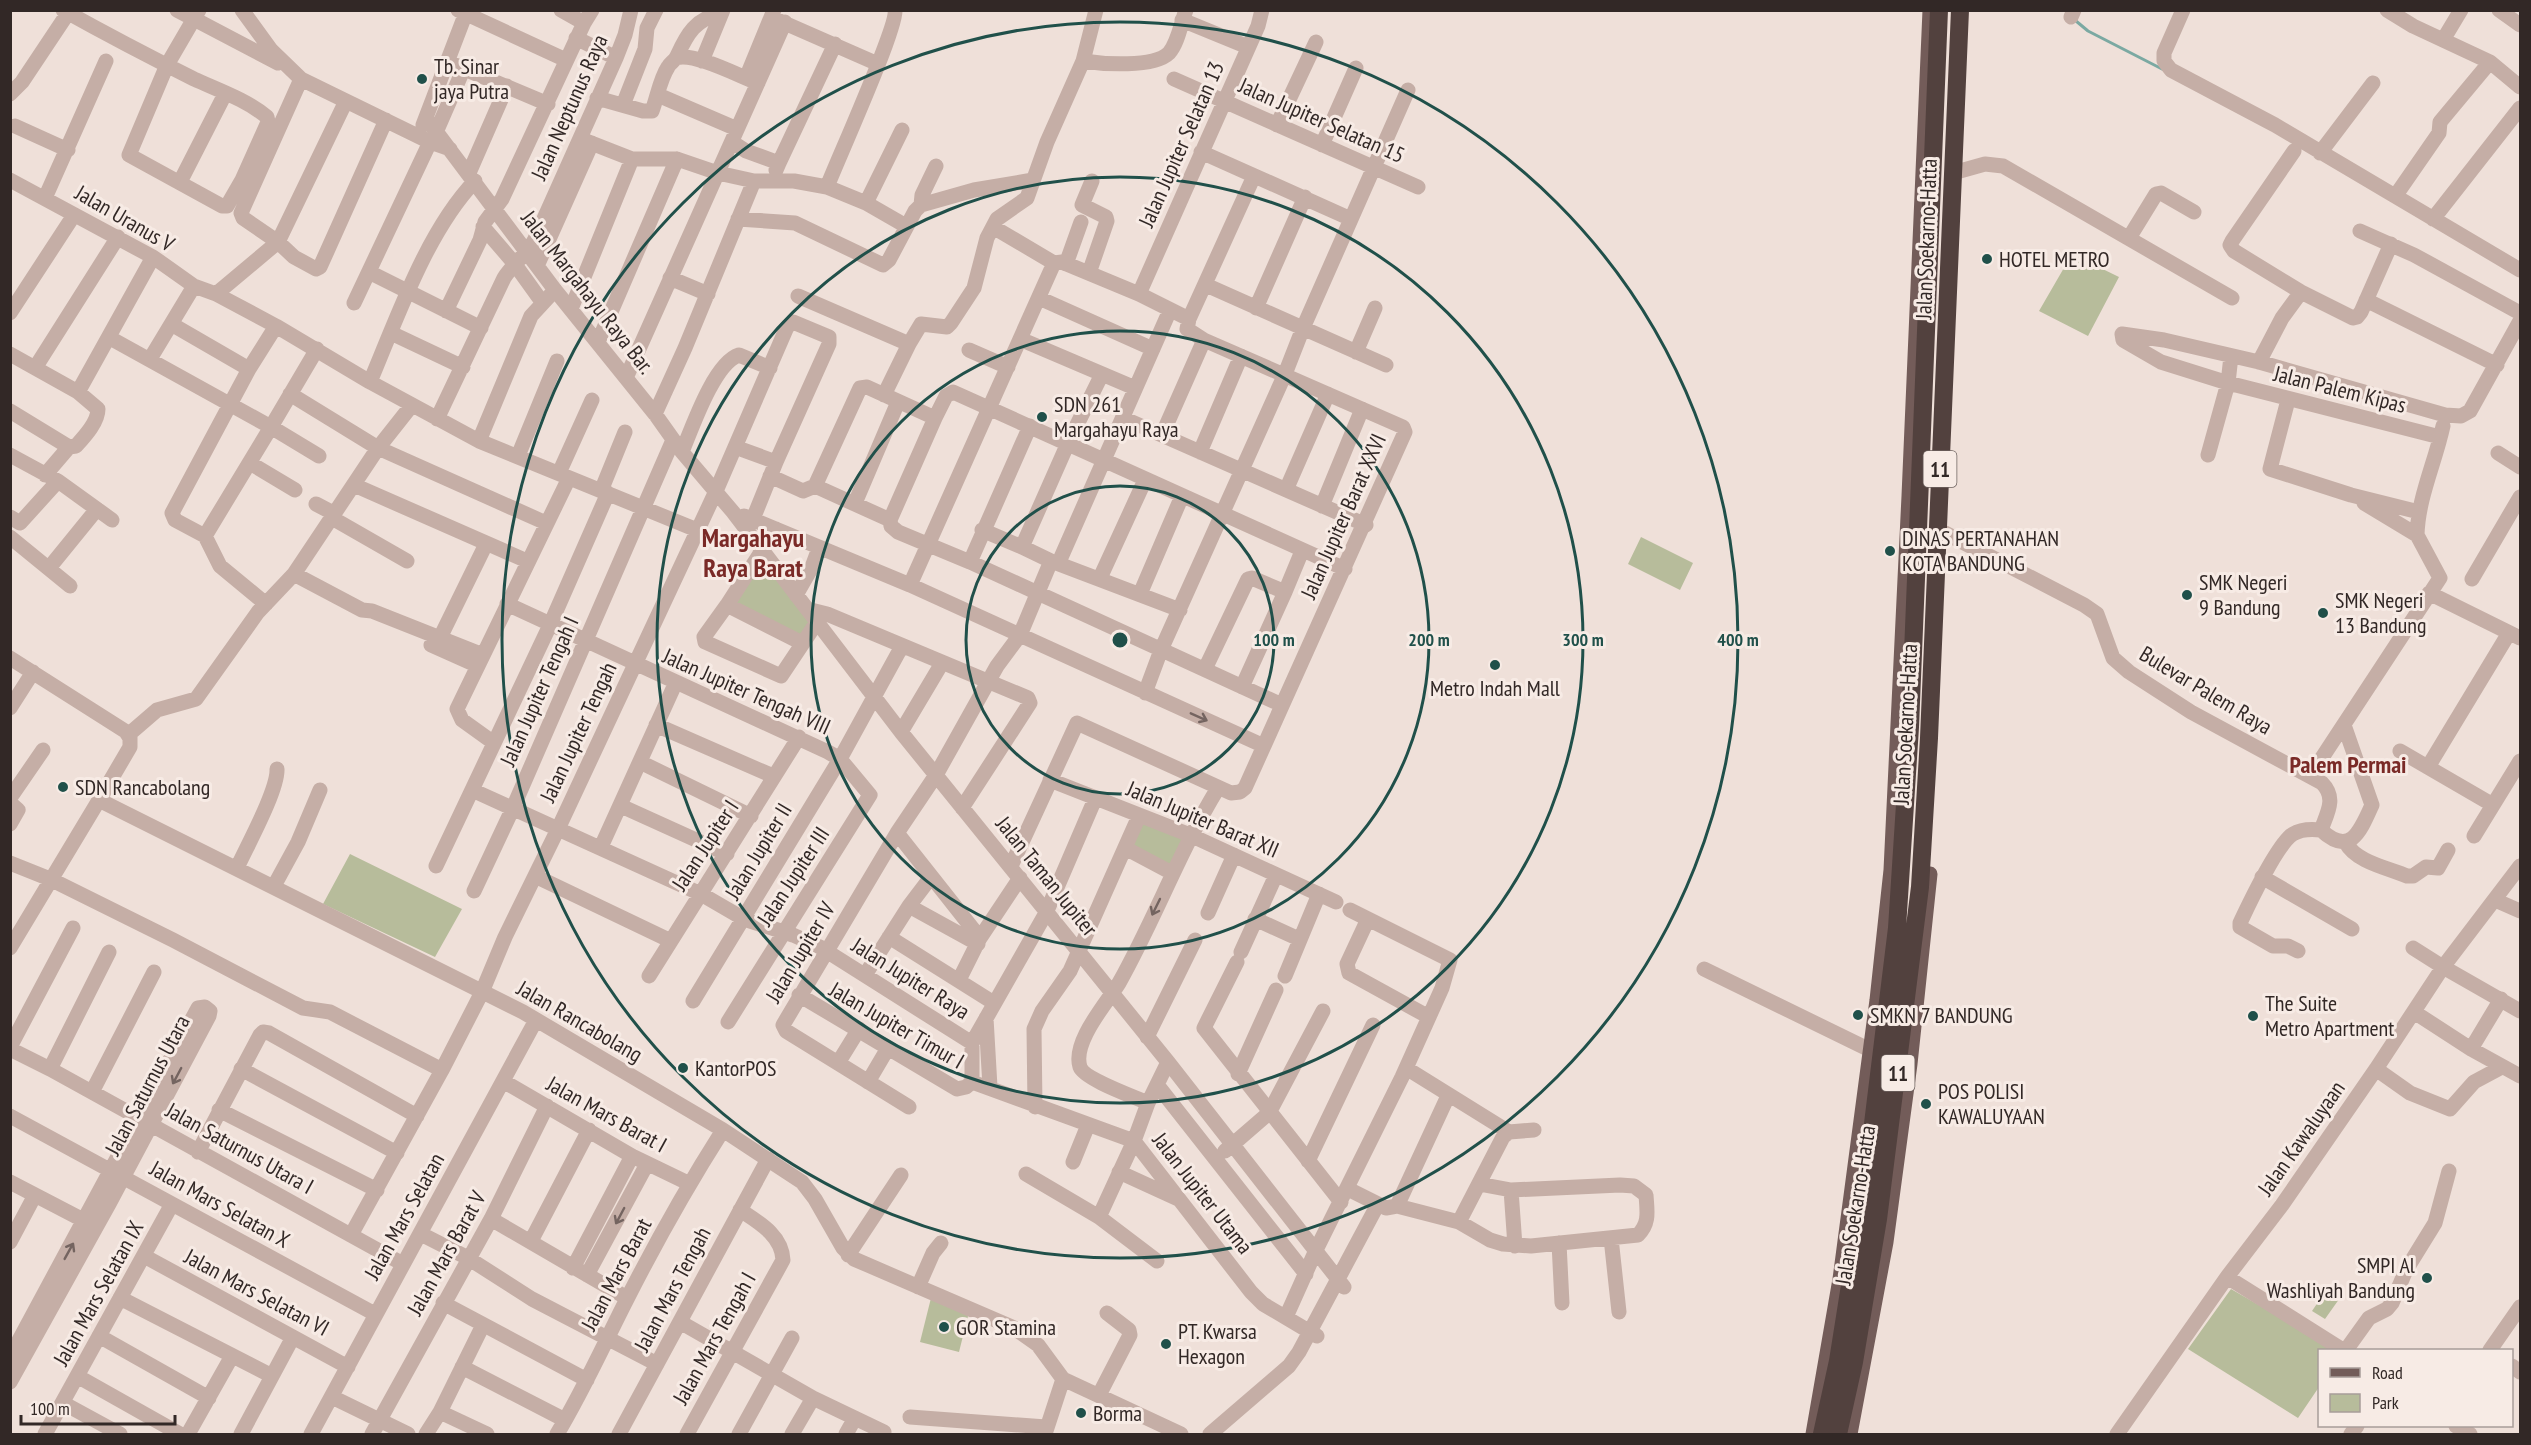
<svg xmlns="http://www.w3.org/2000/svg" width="2531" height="1445" font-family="'PT Sans Narrow',sans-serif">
<rect width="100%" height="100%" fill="#efe0d9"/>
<!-- green -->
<path fill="#b7bc9b" d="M2072,254L2119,277L2088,336L2039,311Z
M1641,537L1693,563L1680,590L1628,564Z
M755,571H771L812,622L801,636L736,604Z
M1140,820L1184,836L1170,867L1129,847Z
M350,854L462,909L435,957L323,904Z
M2329,1286L2342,1295L2325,1319L2312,1311Z
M2231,1289L2336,1350H2320L2319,1387L2298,1418L2188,1349Z
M931,1298L969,1312L959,1352L920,1342Z"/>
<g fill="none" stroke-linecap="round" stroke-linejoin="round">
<!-- stream -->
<path stroke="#7ba9a2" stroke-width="3" d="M2076,21L2088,31L2164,70"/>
<!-- minor -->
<path stroke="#c5aea6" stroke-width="15" d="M63,10C106,34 150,57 194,79C218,90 247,100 267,117L268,122L242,180L227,206H222L129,155L167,65L199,10
M177,10L278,63
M242,10L271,50L301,79L430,142L450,149
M458,10L566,60
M561,10L584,23
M2183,10L2164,53V61L2171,70L2275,125L2520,270
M2387,10L2413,26L2490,62L2520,87
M2499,10L2520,25
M2071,17L2074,10
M773,18L878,64
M1182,20L1248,47
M576,38L616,58
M2443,40L2461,10
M676,58C694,52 739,76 758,83
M702,61L723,10
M1083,61C1102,64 1154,68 1169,53C1178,43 1181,23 1186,10
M448,62L548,104
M746,78L774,10
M301,79L241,213L243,218L278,242L294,257L316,269L320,267L386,120
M1174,79L1418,187
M10,94L22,82L68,13
M658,95L737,129
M597,98L643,111H652C657,98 660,79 668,67C670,63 675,61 677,56C687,34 696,18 721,14
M623,105L645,49L647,28L656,10
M426,118L555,290L655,414L682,452L733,512L901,732L1168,1062L1344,1287
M423,125L467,10
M1277,125L1316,42
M15,126L68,150
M437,130L464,68
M581,139L632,159H677L718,173L754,181H794L827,187L866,203L906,226
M732,142L746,151L779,163L776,170
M1322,145L1356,68
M2294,151L2232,241L2230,245L2234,251L2301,292L2353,318L2357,317L2361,312L2391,244
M1201,152L1351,219
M2320,153L2373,83
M779,163L835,44
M1960,171L1985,164L2003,166L2232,298
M469,173L507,86
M10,180L153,257L194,286L216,294L276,326L370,382L479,441L697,530
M180,182L225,94
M827,187C837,161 898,26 895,10
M2396,195L2439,133L2440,122L2490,62
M45,198L106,61
M866,203L902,130
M921,205L922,195L936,166
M738,219L795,223L883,265L889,260L915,211L921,205L974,190L1033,180
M2433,219L2520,108
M483,227L514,263L542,302
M993,227L1054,263
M2360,231L2414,255L2520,313
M2129,238L2156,194L2161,193L2194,212
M1066,264L1081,222
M537,266L592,143
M369,272L481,328
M1089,273L1107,221L1106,217L1082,205L1092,181
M670,278L708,294
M1206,285L1386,365
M216,294L278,242L346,101
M1139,294L1258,26L1262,10
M798,296L909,344L884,395
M1039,298L1153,349
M2366,300L2497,365
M354,303L430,142
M1256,308L1305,197
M571,309L632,159
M446,311L480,240L485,222L502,199L584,23L592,10
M10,313L74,215
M173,325L249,369
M391,333L463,367
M110,338L271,427L317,349
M1020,339L1135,388
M598,342L677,159
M909,344L921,324L947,327L951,323L974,288L987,238L997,219L1027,198L1047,142L1083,61L1096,10
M969,350L1008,367
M1356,352L1375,308
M10,354L78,392L98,409C98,422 85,436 76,446L69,447
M150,359L194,286
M2259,362L2282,318L2301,292
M35,368L118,237
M1102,374L1068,443L1022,547L1051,561L1180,610
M626,378L785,22
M370,382C397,318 427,231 475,181
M78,392L153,257
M290,394L378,448L546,523
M2288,400L2270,469L2351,495L2419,512
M10,411L69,447
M655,414L685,348L754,181
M1123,418L1366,525
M437,419L504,278C513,264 526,255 534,241L616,58L625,35L631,10
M1162,435L1204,340
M2440,437L2228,383L2161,362L2123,340L2122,334L2164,340L2259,362L2445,415L2461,416L2470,411L2520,321
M479,441L531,316L555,290
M735,447L776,462
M682,452C692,428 714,363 739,355L770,368
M1200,452L1241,356
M2498,453L2520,467
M10,455L58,481L112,520
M2208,455L2228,383L2231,356
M518,456L557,361
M250,463L295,490
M559,473L592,400
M45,475L69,447
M770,476L803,491L815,486L860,388L867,387L935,418L946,396L953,392L1345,569
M354,485L527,561
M815,486L890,520L891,526L898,532L970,562L1282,705
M1286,490L1328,394
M601,491L625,432
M855,503L898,402
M2364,503L2417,535
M316,504L335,514
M1322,506L1362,409
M744,516L910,585L1264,746
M10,517L20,523L58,481
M332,518L407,561
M890,520L935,418
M776,529L727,605L802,643
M982,530L1022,547
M1945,533L2084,605L2097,614L2113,658L2129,672L2191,712L2322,783C2337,798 2327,813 2321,830
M205,536L271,427L319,456
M10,537L70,586
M970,562L1030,426
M1059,562L1170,310
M49,568L97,509
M294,574L362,610L372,611L483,655
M1100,578L1145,480
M2472,579L2520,497
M910,585L1054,263L1062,262L1139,294L1189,319
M1285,592L1302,551
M2429,593L2520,638
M1140,594L1182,496
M796,595L812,567L819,548
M266,604L220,566L205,536L175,520L172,513L249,369L276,326
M507,604L828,752L840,759L870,795L728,1022
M727,605L704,637L705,642L781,676L817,622
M807,609L827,614L1028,698L1030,703L962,808
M431,645L478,666
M436,646L486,544
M10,658L125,731L130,737V747L99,800L523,1012L723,1130L802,1182L815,1199L843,1248L854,1259L1014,1328L1038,1345L1063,1379L1181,1434
M1205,669L1248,579L1252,578L1285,592L1242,687
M1145,693L1161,650L1285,374L1303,328L1408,90
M10,708L33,672
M656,725L773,776
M901,732L942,663
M128,735L157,710L196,699L258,612L294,574L378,448L412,405
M494,743L462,720L457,709L569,478
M2400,751L2493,805
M640,762L751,816
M2428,767L2509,633
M2310,776L2440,578L2417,535C2418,498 2435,463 2443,426
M1050,780L1190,835L1336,902
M472,790L701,894L744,919L793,935L820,947L972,1043
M10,798L43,750
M10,803L18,810L10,824
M621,806L727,854
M2321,830C2350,857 2360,832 2372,805L2344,725
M897,833L980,938
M2474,836L2520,761
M2346,843C2356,862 2388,868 2407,876H2413L2426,867L2438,868L2448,850
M601,847L676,682
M1125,848L1172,873
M10,863L50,879L173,940L303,1008L330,1012L442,1070
M436,866L550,625L608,493
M1011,866L1077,723L1231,793L1240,792L1245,788L1405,432L1403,427L1204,340L1187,329L1189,319L1254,176
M237,868C247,846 278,790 277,769
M535,876L671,941
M2262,877L2352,929
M274,886L298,842L320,790
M474,891L512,810L673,440
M2495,900L2520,911
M909,906L978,944
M1208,913L1234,855
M1255,919L1299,939
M1368,919L1347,964L1349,973L1429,1017
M889,937L994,1003
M10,948L99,800
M2413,948L2443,967L2520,1011
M2298,951L2288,946H2273L2240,927V923C2249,904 2277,844 2293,834C2301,829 2312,829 2321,830
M1241,952L1276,875
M1237,962L1204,1028L1341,1202
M1704,969L1870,1050
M865,975L909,906L931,877
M649,976L799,737
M1285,976L1319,894
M959,980L980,938L1020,878
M799,995L957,1089L966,1087L972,1082
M693,1001L840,759L902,646
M2414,1012L2471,1049L2520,1076
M986,1018L990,1087
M1147,1037L1195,940
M10,1047L73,928
M10,1049L50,1069L403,1264
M2471,1049L2501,999
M838,1063L859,1029
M1406,1068L1509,1132L1534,1130
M50,1069L109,952
M241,1069L397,1153
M2376,1069L2410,1093L2450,1109L2474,1082L2502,1067
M1238,1074L1276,990
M503,1081L632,1156L690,1184
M868,1082L888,1048
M972,1082L1134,1141L1251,1292L1263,1304L1317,1336
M972,1082V1043L1046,913L1095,799
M1158,1086L1306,1274
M92,1092L154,972
M1148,1103C1135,1097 1084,1079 1080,1067C1072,1042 1106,1004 1119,983C1155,919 1180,850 1218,788
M909,1107L786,1031L783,1025L897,833L936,775L997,666L1020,635L1051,561
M1035,1107L1034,1029L1042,1011L1070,971L1139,816
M219,1110L377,1190
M10,1116L375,1314
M1225,1151L1269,1113L1323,1011
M198,1152L260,1035L263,1032L269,1033L417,1116
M1308,1161L1373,1025
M1073,1162L1088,1125
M1119,1172L1178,1199
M1026,1174L1099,1217L1157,1261
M10,1182L85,1221
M1348,1189L1386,1208L1397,1206L1459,1222L1490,1240L1503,1244L1531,1246L1638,1235C1650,1223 1647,1211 1646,1195L1634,1186L1620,1185L1511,1190L1479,1184
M1511,1190L1515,1246
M1397,1206L1448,1096
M1099,1217L1134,1141L1148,1103L1168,1062
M491,1219L627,1298
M1459,1222L1503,1137L1509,1132
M421,1234L468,1258L532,1299L657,1364
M351,1235L442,1070L482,992L505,937L558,829L716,491L787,327L793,322L829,337V344L776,462L753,519
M1611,1238L1619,1312
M531,1241L589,1130
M10,1242L35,1195
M1559,1243L1562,1303
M848,1255L901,1175
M144,1256L348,1367
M573,1268L632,1156
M587,1275L647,1164
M2227,1277L2343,1350
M918,1287L933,1253L941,1243
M120,1298L272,1376
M443,1303L587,1380
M1286,1317L1316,1250L1402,1077L1442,988L1450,960L1350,910
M680,1322L813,1398L884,1432
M99,1336L209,1398
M2346,1350L2369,1318L2387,1309L2392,1303L2406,1270L2435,1223L2449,1171
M2490,1350L2520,1307
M10,1357L198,1008L205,1007L210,1011L209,1016L109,1204L10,1382
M2512,1366L2520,1372
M462,1367L565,1420
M77,1376L180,1434
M1099,1395L1130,1335L1129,1330L1107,1313
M332,1397L408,1434
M63,1403L120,1434
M440,1412L487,1434
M910,1417L1046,1427
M2456,1426L2470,1434
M45,1434L172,1204
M188,1434L232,1356
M241,1434L293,1337
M311,1434L536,1020
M372,1434L491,1219L547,1106
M426,1434L440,1412L483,1325
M557,1434C583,1391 604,1344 627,1299C656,1242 688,1185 723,1130
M619,1434L768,1159
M687,1434L783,1260C782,1235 758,1222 740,1210
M739,1434L792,1338
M792,1434L813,1398
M846,1434L855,1418
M1045,1434L1063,1379
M1210,1434L1289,1366L1299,1352L1378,1204
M2117,1434L2227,1277L2282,1205L2376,1069L2443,967L2520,866
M2351,1434L2357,1426"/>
<!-- major -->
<path stroke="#735c59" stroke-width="15" d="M1813,1434L1840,1279L1877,1000L1891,870L1909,496L1930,10
M1850,1434L1886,1242L1910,1064L1930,874"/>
<!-- highway -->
<path stroke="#52413e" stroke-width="18" d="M1822,1434L1838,1361L1864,1197L1897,928L1910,727L1939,10
M1838,1434L1854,1362L1878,1219L1920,887L1929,738L1960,10"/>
</g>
<!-- one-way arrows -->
<defs><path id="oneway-shaft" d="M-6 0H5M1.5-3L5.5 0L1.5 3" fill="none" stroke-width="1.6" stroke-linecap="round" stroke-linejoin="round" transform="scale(1.5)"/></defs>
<g stroke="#746460">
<use href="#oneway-shaft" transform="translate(1199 717) rotate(24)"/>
<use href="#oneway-shaft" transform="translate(1156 907) rotate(116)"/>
<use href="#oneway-shaft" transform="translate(177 1076) rotate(118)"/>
<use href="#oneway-shaft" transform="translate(620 1216) rotate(118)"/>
<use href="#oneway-shaft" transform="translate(69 1251) rotate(-61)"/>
</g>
<!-- distance rings -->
<g fill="none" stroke="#20504a" stroke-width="3">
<circle cx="1120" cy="640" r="154"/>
<circle cx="1120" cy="640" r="309"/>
<circle cx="1120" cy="640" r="463"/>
<circle cx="1120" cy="640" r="618"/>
</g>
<!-- markers -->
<g fill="#20504a" stroke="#f7ebe5" stroke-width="2">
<circle cx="422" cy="79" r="6"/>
<circle cx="1987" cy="259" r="6"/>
<circle cx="1042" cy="417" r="6"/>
<circle cx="1890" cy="551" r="6"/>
<circle cx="2187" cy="595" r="6"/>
<circle cx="2323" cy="613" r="6"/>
<circle cx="1495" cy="665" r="6"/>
<circle cx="63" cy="787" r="6"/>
<circle cx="1858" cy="1015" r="6"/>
<circle cx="2253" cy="1016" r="6"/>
<circle cx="683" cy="1068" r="6"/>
<circle cx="1926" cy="1104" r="6"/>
<circle cx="2427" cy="1278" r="6"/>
<circle cx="944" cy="1327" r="6"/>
<circle cx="1166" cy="1344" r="6"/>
<circle cx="1081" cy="1413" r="6"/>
</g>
<g text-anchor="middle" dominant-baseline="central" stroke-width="6" stroke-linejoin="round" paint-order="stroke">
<!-- shield labels -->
<g fill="#f7ebe5" stroke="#6d625f" stroke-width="1.5">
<rect x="1923.5" y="451" width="33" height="36" rx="4.5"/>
<rect x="1881.5" y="1055" width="33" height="36" rx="4.5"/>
</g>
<g font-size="21" font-weight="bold" fill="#322826">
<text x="1940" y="469">11</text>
<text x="1898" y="1073">11</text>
</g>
<!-- poi labels -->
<g font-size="22" fill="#322826" stroke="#f7ebe5" text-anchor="start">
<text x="434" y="66">Tb. Sinar<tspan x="434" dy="25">jaya Putra</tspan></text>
<text x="1999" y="259">HOTEL METRO</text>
<text x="1054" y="404">SDN 261<tspan x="1054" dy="25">Margahayu Raya</tspan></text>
<text x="1902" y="538">DINAS PERTANAHAN<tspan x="1902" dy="25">KOTA BANDUNG</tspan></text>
<text x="2199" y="582">SMK Negeri<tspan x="2199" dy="25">9 Bandung</tspan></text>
<text x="2335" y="600">SMK Negeri<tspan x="2335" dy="25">13 Bandung</tspan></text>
<text x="1495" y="688" text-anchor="middle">Metro Indah Mall</text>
<text x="75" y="787">SDN Rancabolang</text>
<text x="2265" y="1003">The Suite<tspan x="2265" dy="25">Metro Apartment</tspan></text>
<text x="1870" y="1015">SMKN 7 BANDUNG</text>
<text x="695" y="1068">KantorPOS</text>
<text x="1938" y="1091">POS POLISI<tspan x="1938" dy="25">KAWALUYAAN</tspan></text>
<text x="2415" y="1265" text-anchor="end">SMPI Al<tspan x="2415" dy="25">Washliyah Bandung</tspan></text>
<text x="956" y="1327">GOR Stamina</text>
<text x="1178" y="1331">PT. Kwarsa<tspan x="1178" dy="25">Hexagon</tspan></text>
<text x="1093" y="1413">Borma</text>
</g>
<!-- street labels -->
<g font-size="22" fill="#322826" stroke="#f7ebe5">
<text transform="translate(569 107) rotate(-66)">Jalan Neptunus Raya</text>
<text transform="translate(1322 120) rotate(24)">Jalan Jupiter Selatan 15</text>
<text transform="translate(1181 144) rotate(-66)">Jalan Jupiter Selatan 13</text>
<text transform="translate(125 218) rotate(30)">Jalan Uranus V</text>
<text transform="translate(1926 239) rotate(-88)">Jalan Soekarno-Hatta</text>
<text transform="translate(588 292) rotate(52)">Jalan Margahayu Raya Bar.</text>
<text transform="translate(2340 389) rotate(14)">Jalan Palem Kipas</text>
<text transform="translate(1343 516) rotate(-66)">Jalan Jupiter Barat XXVI</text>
<text transform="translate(2206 690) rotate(31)">Bulevar Palem Raya</text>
<text transform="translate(539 691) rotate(-66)">Jalan Jupiter Tengah I</text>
<text transform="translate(747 691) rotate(24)">Jalan Jupiter Tengah VIII</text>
<text transform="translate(1905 724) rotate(-87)">Jalan Soekarno-Hatta</text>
<text transform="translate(578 732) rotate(-65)">Jalan Jupiter Tengah</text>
<text transform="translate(1203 819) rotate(23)">Jalan Jupiter Barat XII</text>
<text transform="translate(705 845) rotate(-57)">Jalan Jupiter I</text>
<text transform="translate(758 851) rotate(-59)">Jalan Jupiter II</text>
<text transform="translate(793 876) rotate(-57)">Jalan Jupiter III</text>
<text transform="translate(1047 876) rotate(51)">Jalan Taman Jupiter</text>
<text transform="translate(800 952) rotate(-59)">Jalan Jupiter IV</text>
<text transform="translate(911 978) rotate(32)">Jalan Jupiter Raya</text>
<text transform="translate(580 1021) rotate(30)">Jalan Rancabolang</text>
<text transform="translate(897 1025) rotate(30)">Jalan Jupiter Timur I</text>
<text transform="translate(147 1085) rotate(-62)">Jalan Saturnus Utara</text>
<text transform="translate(607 1114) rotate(29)">Jalan Mars Barat I</text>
<text transform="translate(2301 1138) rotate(-55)">Jalan Kawaluyaan</text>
<text transform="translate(240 1148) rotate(29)">Jalan Saturnus Utara I</text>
<text transform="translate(1203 1193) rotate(52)">Jalan Jupiter Utama</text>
<text transform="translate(220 1204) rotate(29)">Jalan Mars Selatan X</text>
<text transform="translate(1855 1205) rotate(-81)">Jalan Soekarno-Hatta</text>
<text transform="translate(404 1216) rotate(-61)">Jalan Mars Selatan</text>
<text transform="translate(446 1253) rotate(-61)">Jalan Mars Barat V</text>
<text transform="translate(616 1274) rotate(-62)">Jalan Mars Barat</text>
<text transform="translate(672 1289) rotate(-62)">Jalan Mars Tengah</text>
<text transform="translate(257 1292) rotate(28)">Jalan Mars Selatan VI</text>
<text transform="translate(98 1293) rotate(-61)">Jalan Mars Selatan IX</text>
<text transform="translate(714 1338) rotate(-61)">Jalan Mars Tengah I</text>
</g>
<!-- neighbourhood labels -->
<g font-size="24" font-weight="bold" fill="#7a2a27" stroke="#f7ebe5">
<text x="2348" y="764">Palem Permai</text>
</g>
<!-- quarter labels -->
<g font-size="26" font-weight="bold" fill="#7a2a27" stroke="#f7ebe5">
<text x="753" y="537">Margahayu<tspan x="753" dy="30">Raya Barat</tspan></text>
</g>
</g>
<circle cx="1120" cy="640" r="9" fill="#20504a" stroke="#f7ebe5" stroke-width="3"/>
<g font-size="18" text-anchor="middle" font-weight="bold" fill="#20504a" stroke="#f7ebe5" stroke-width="6" stroke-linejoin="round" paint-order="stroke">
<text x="1274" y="646">100 m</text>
<text x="1429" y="646">200 m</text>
<text x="1583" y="646">300 m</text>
<text x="1738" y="646">400 m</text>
</g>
<!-- border -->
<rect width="2531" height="1445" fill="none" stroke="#322826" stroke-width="24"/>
<!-- legend -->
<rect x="2318" y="1349" width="195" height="78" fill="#f7ebe5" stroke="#a89d99" stroke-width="1.5"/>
<rect x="2330" y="1368" width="30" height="9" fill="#735c59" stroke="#a89d99" stroke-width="1.5"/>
<text x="2372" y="1379" font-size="18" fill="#322826">Road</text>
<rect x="2330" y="1394" width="30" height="18" fill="#b7bc9b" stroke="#a89d99" stroke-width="1.5"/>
<text x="2372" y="1409" font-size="18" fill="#322826">Park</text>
<!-- scale -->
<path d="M21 1415v9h154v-9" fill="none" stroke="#322826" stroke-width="3"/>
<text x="30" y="1415" font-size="18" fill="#322826" stroke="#f7ebe5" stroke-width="4.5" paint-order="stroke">100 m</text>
</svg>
